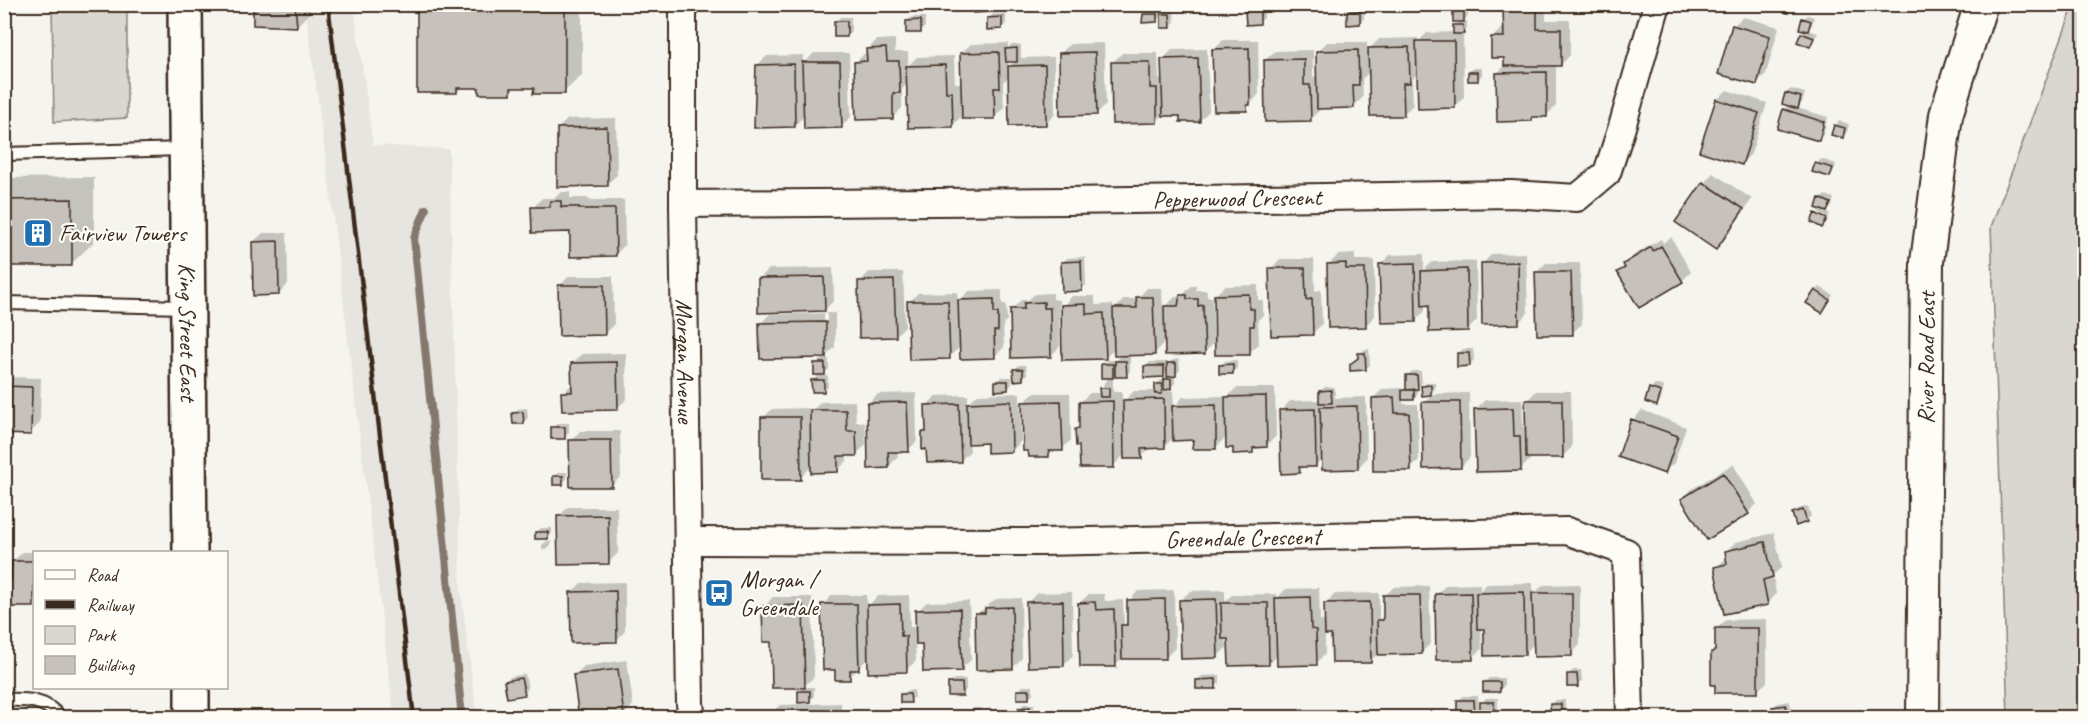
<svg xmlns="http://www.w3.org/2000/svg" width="2089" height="722" font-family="Caveat,sans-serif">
<rect width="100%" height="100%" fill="#f5f4ee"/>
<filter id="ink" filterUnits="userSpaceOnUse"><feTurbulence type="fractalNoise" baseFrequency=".0167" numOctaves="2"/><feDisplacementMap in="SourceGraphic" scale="12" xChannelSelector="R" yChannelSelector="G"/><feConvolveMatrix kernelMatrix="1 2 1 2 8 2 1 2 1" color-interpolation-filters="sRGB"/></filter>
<g filter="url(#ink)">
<!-- built -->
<path fill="#e7e5df" d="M305,5H354L373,145L449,149L461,591L477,717H394L328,175Z"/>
<!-- green -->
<path fill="#dad6d0" stroke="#8a8077" stroke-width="1.5" d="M52,5H127V118L54,122Z
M2074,5H2084V717H2008L1991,227Z"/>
<!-- shadow -->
<path fill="#0003" fill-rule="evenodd" d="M255,4H310V12L297,26Z
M419,4H582V75L564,92L535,87H516L510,92L481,87H462L457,92Z
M1510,4H1546V20H1570V55L1561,65H1556V106L1547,115L1535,116L1531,120L1497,73L1506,65L1505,56L1492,38L1502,28H1505L1504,11Z
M1459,5H1467L1468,16L1463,21H1467V28L1463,33L1464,97L1455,107L1419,72L1412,79L1413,105L1403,114L1370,71L1362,79L1363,97L1353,107H1320V110L1310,119L1265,60L1275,51L1313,50V77L1318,76L1317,52L1327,42H1367V51L1379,39L1418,38V42L1427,33L1455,32V26L1460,21L1455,10Z
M1264,6V18L1259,23L1247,11L1252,7Z
M1353,7H1364V18L1360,23L1348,12Z
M1148,10H1161V16L1167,10H1174L1175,22L1170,26L1162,15L1156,21L1144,15Z
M993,14H1006V23L1002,28L989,18Z
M1808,15L1814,17L1812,25L1807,30L1818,33L1810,45L1802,34L1806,30L1803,19Z
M840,17H851V31L847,35L835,22Z
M912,17H925V27L921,31L907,21Z
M1743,17L1779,27L1766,74L1756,83L1733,26Z
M895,39V52H908V66L917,57L954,56L955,83H962L961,53L971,44L1008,43V48L1011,45H1021V58L1054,57L1055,114L1046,123L1010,76L1003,82L1004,108L994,118L963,115L952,126L908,83L902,89V108L893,117L856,62L865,53H868V49L877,40ZM1008,60H1016L1008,68Z
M1223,40H1258L1259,94L1246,109L1214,50Z
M1104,43L1106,104L1096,114L1060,54L1070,44Z
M1207,49L1209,111L1199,121L1182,114L1163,115L1157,121L1112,63L1122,53H1158L1159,79H1163V59L1172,50Z
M814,53H849L851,117L841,127L805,115L795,125L756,127L757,65L767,56L803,55V64Z
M1474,68H1482V75L1478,79L1469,72Z
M1791,89L1805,93L1802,103L1797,108L1828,117L1823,135L1818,139L1784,110L1789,105L1786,93Z
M1727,90L1767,103L1751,154L1742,163L1717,100Z
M616,118L617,175L607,184L558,128L568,119Z
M1839,121L1849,124L1847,132L1842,136L1835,126Z
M1821,159L1836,164L1834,170L1830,175L1817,164Z
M1713,173L1752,199L1725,239L1716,248L1704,183Z
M94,177V242L71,264L4,265V178Z
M561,192H570V198H588V200H624L625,245L615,255L533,208L542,198H555Z
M1825,195L1834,198L1832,206L1826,212L1830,214L1828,218L1818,212L1822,208L1821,199Z
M263,233H287L288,284L279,294L253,242Z
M1671,237L1691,272L1682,281L1619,272L1634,255L1661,239L1663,243Z
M1526,253L1528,313L1519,322L1483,263L1492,254Z
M1355,254V260H1374L1375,316L1365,326L1329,264L1338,255Z
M1424,254V270L1432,262L1476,261L1477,320L1468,330L1430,304H1425V311L1415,321L1381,264L1390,255Z
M1085,257L1086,285L1081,290L1063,262L1067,258Z
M1280,259H1314L1315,291L1321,290L1322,324L1312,334L1271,269Z
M1546,263H1580L1582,324L1572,333L1536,273Z
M833,268L834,300L825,310L759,279L769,269Z
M869,272H903L905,326L895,336L860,282Z
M569,276H613L614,324L604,334L560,286Z
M1258,285V300H1263V315L1258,320L1259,344L1249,353L1215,295L1225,286Z
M1191,286H1196V290H1207V297H1212L1214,343L1204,353L1166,341L1154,354H1130V371L1126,375L1116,373L1110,379L1113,378V392H1122V403L1134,391H1157L1156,384L1161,380H1166L1168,377V371L1163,376L1146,367L1150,362H1170L1173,360L1179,359L1180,370L1175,375V383L1168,391H1173L1174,407L1183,397L1224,396L1225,400L1236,388H1275L1276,436L1266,446H1258L1252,452L1235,446L1227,436L1216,447L1194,439L1174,437L1165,446L1151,448L1141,457L1125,454L1113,466L1081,445L1077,429L1081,425L1080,402L1090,393H1101L1104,383L1110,376L1102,365L1107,360H1117L1123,354L1116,347L1105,358L1063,306L1072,296H1095V305L1113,304L1114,310L1124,299H1137L1147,288H1162L1163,309L1175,297H1181Z
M1820,287L1833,295L1826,306L1816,291Z
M1002,290V304H1006L1007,320L1003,324L1004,347L994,357L961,346L949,357L909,302L918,293L957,292L958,302L969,291Z
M1053,293V299L1059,300L1060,346L1051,356L1011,310L1021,300H1028L1035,294Z
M835,313V347L823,359H829V369L822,376H828V386L824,391L813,381L820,373L816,364L823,357L760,324L770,314ZM824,314H827V349H824Z
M1369,349L1370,365L1365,369L1360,354L1364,350Z
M1463,349H1473L1474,360L1469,365L1458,354Z
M626,353L627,399L617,408L563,393L573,383V363L582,354Z
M1237,360V368L1233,372L1221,365L1225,361Z
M1019,365H1026L1027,374L1023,379L1014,370Z
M1412,371H1421L1422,383L1418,387V394L1414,399H1403V404H1418L1419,460L1410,469L1373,398L1383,389L1403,388V391L1408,386L1407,376Z
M4,377L41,378L40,423L30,433L4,432Z
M1001,377H1012V384L1008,389L996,382Z
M1427,382H1435V389L1431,394L1469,393L1470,457L1461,467L1424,403L1433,394H1423V387Z
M1655,384L1664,387L1661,400L1656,404L1650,389Z
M1325,387H1335V398L1366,397L1367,458L1358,468L1323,458L1316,465H1305L1299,472L1281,411L1290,401L1321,400V391Z
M1536,391H1571L1572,447L1563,456L1530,457V460L1521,469L1476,409L1485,400L1522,399L1523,427H1527V401Z
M916,393L917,441L908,450L897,451L898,457L888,467L868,403L878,394Z
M1020,393L1021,441L1012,451L988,442H969L970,451L960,461L924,433L927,429V405L936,396L968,395V403L978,394Z
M1033,393H1070L1071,440L1062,449H1055L1049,455L1024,403Z
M855,401L856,422H865L866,445L856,454L847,455V461L837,471L812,466L800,478L763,418L772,409L809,408V413L821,402Z
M527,408L528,418L523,422L514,413L518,409Z
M1642,410L1686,427L1674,463L1664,472L1633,420Z
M557,423H569V433L564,437L553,428Z
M580,431H620L621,476L612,485L571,441Z
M1733,464L1757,504L1748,513L1683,499L1692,489Z
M559,472H567V479L562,484L555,477Z
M1808,506L1811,516L1806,521L1794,514L1798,509Z
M568,507H617L618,553L608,563L559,517Z
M541,528H552V533L548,538L537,532Z
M1774,533L1782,567L1773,575L1776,594L1767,604L1716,567L1728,557L1726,551L1736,542Z
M547,541H551V546L546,550H542V545Z
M23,552H45H34V606L12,605V592H4V579L12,572L13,561Z
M625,582V631L616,641L572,592L581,583Z
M1533,583V595L1543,585L1580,584V645L1571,654L1535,643L1525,653L1485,628H1481L1482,649L1472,658L1436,595L1446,585L1480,584V591L1487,584Z
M1429,586L1431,643L1421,653L1378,654L1370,661L1333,633H1325V654L1316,663L1278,655L1269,664L1230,638H1226L1227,647L1217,657L1181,600L1190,591L1225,590V601L1232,595L1277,594V598L1286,589L1319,588L1320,621H1326V603L1335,594L1379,593V620L1384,615V596L1394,587Z
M1174,590L1175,648L1166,657L1122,658L1115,665L1079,603L1089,594H1104L1105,601L1123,600L1124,625L1129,620V601L1138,591Z
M1072,592L1073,655L1064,665L1028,602L1037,593Z
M832,595H866L867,607L878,596L909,595L910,627H917V611L927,602L969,601L971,660L961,669L924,642H915L916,661L906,670L869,657L849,678L823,605Z
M773,597H812L814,677L804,686L764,607Z
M1021,598L1022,658L1013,667L977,614L996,599Z
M1767,619V682L1757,691L1713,652L1716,648V629L1726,620Z
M627,660L633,705L624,715L580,718L575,675L584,666Z
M1573,670H1581L1582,681L1577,685L1568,675Z
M525,674L528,689L524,693L506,681L510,677Z
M1220,675V683L1215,687L1197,680L1202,676Z
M1489,678H1504V686L1500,690L1485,682Z
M954,679H966V690L962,694L950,684Z
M1023,686H1033V693L1029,698L1019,691Z
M804,687H814V696L810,701L799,692Z
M4,689H13V718H4Z
M914,690L915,697L910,701L901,695L906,691Z
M1463,696H1478L1479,712L1474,718H1438L1459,716L1458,701Z
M1486,698H1498V712H1528V718H1485L1487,716L1482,703Z
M1556,700H1565V712H1585L1586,718H1542L1547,713L1551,712V705Z
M1790,701L1791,711L1787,715L1774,718H1729L1735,711H1774L1773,707L1778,703Z
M841,703V718H770V714L780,705Z
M1024,704H1034V715L1032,718H1019V708Z
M974,708H982L983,718H970L969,713Z
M1274,716V718H1236V717Z
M1371,716V718H1336V717Z
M1431,716V718H1387L1388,717Z"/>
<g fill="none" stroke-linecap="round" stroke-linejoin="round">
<!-- stream -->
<path stroke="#84786e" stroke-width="8" d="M426,209L414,238L462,718"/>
</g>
<!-- building -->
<path fill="#c7c1bb" stroke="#3b2a1e" stroke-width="1.5" d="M253,4H295L297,27L253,25Z
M417,4H565V94H533L534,88H511V94H479V88H457V93H417Z
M972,4H987V12L973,13Z
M1075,4H1089V10H1075Z
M1757,4H1791L1788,13Z
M1453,9H1464V22H1453Z
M1537,9V29H1561V66H1504V58H1491V37H1504L1503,10Z
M1245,10H1260V24L1246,25Z
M1347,11H1360V24L1347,25Z
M1143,14H1157V22L1142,23Z
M1161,14H1170L1171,28H1161Z
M1002,17V29L987,30V18Z
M1802,18L1811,21L1808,31L1799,29Z
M921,20V33H906V21Z
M834,21H847V37H834Z
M1453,25H1463L1464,34H1453Z
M1732,25L1770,36L1757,85L1718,74Z
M1801,33L1814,38L1810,47L1797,42Z
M1416,41H1454L1455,108L1418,109Z
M1409,47L1410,83H1403L1404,116H1370L1368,48Z
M886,48L887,61H899L900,93H893V119L856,120L854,62L867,61L866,49Z
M1017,48V62H1006L1005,49Z
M1249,48L1250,105H1247V111H1214L1212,49Z
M1358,50L1359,85H1353L1354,108L1317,109L1316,51Z
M999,52L1000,88H994L995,119H962L960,53Z
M1095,52L1097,115L1060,116L1059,53Z
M1198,58L1200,122H1180V116H1163L1161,59Z
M1304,59V85H1310L1311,121L1265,122L1264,60Z
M802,62H840L842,128L804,129Z
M1111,62H1150V88H1157V123L1112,124Z
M794,64L795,127L754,128L756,65Z
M945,65L946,92H952L953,127L908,128L906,66Z
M1045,65L1046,125L1009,126L1008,66Z
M1468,72H1478V81H1468Z
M1547,72V117H1532V121L1497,122L1496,73Z
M1785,93L1801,97L1798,109L1782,104Z
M1716,99L1759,113L1742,165L1699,151Z
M1783,109L1824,122L1819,141L1777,129Z
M1834,125L1845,128L1843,138L1831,135Z
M607,127L608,186L557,187V128Z
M1815,163L1833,168L1830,177L1812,172Z
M1703,182L1744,209L1716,250L1675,222Z
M1819,198L1831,203L1827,212L1816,208Z
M72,199V266H4V200Z
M550,201H561V207H579V209H615L616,256L570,257V232L532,233L531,207H550Z
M1815,213L1827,219L1822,228L1811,222Z
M278,241L279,295L253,296L252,242Z
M1661,246L1683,282L1639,308L1617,272L1625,268L1623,264L1651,247L1653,251Z
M1081,261L1082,291L1062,292L1061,262Z
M1518,262L1519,324L1482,325L1481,263Z
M1346,263V269H1365L1366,327L1328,328L1327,264Z
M1415,263L1416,322L1381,323L1379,264Z
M1269,268H1305L1306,300L1312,299L1313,335L1271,336Z
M1467,269L1468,331L1429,332V305L1422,306L1421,271Z
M1535,272H1571L1573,335H1537Z
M824,277L825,311L758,313V278Z
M894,280L896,337L859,338L858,281Z
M558,285H604L605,335L559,336Z
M1815,290L1830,300L1822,313L1806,303Z
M1249,294V309H1254V326H1250V355H1215L1214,295Z
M1180,295H1187V299H1198V306L1203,305L1205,354L1165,355L1164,306H1178Z
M1136,297H1153L1155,355L1114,356L1113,308H1137Z
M994,299V313H998V331H994L995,358L960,359L958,300Z
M907,301H948L950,359L909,360Z
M1044,302V308H1050L1051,357L1011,358L1010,309H1024V303Z
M1086,304V314L1104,313L1106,359L1062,360L1061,305Z
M826,322V358L760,359L759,323Z
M1358,353H1365L1366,370L1350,371V364L1358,358Z
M1457,353H1469L1470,366L1457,367Z
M1115,361H1126L1127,377H1115Z
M617,362L618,410L562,411L561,392H572L571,363Z
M814,363H825V375H814Z
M1167,363H1176V376L1167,377Z
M1101,364H1113V378H1101Z
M1233,364V374H1219V365Z
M1144,366H1164V377L1144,378Z
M1013,369H1023V380L1014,381Z
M1406,375H1417L1418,389L1406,390Z
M1164,379H1171V389L1164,390Z
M811,380H824V392H812Z
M995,381H1008V390L995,391Z
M1155,384H1162V394H1155Z
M1431,385V395L1422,396L1421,386Z
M4,386L32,387L31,435L4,434Z
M1099,388H1109V397H1100Z
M1649,388L1661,392L1657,406L1645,402Z
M1331,390L1332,403H1319V391Z
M1402,390H1414V400H1402Z
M1266,396L1267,447L1253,448V453L1233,454V448H1226L1225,397Z
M1394,397L1395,413H1409L1411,471H1373L1372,398Z
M1164,399L1165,448L1141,449L1142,459H1124L1123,400Z
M1525,400H1562L1563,458H1526Z
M1011,401L1012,452L987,453V443L968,444L967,403Z
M1061,401L1063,451H1049V457H1029L1028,451H1023L1022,402Z
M1113,401L1114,468H1080L1079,446H1076L1075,429L1079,428V402Z
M907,402L909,452H888L889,468L868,469L867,403Z
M1422,402H1460L1461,468L1423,469Z
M959,404L961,462L927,463L926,449L922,450V432H926L925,405Z
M1216,405V449H1192L1193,440L1173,441L1172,406Z
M1357,406L1358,469L1322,470L1320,407Z
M1513,408L1514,436H1520L1521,471L1476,472L1474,409Z
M1315,409L1316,467H1299L1300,473L1281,474L1279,410Z
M810,410H846L847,431H856L857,456H838V472L811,473Z
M523,412L524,424H513L512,413Z
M761,417H800L801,480H761Z
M1631,419L1678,436L1665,474L1618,457Z
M551,427H565V439H551Z
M569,440H611L612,487H570Z
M1723,473L1749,514L1707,540L1681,499Z
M553,476H563V485H553Z
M1803,510L1807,522L1796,526L1792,513Z
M608,515L609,564L558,565L557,516Z
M535,532H548V539H535Z
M1765,542L1773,577L1763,580L1768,605L1724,614L1714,567L1727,564L1725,551Z
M12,561H34V607H10V593H4V581H11Z
M616,591L617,642L571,643L570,592Z
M1524,592L1525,655L1484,656V629H1477L1476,593Z
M1471,593L1473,660H1436L1435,594Z
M1532,593H1572V656L1534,657Z
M1383,595H1420L1422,654L1378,655L1377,620H1383Z
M1310,597L1311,629L1316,630L1317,665L1277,666L1275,598Z
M1165,599L1166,659H1122L1121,625H1127V600Z
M1216,599L1218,658L1181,659L1179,600Z
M1063,601L1064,666L1028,667L1026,602Z
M1095,602L1096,610L1114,609L1116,667H1080L1078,603Z
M1370,602L1371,663H1332L1331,635H1325L1324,603Z
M1221,603H1268L1269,665L1229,666L1228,639H1222Z
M821,604H857L859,670H850V680H835V670H823Z
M900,604L901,636H906L907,672L868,673L867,605Z
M803,605L805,688H772L771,642H763L762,606Z
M1012,607L1013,669L976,670L975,613H985V608Z
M960,609L962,671L923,672L922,644H916L915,610Z
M1715,628H1758V693H1715V685H1711V652L1715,651Z
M618,669L624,716L579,718L573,675Z
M1567,674H1577L1578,687H1567Z
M521,678L525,695L507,698L504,681Z
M1216,679V689H1196V680Z
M1483,682H1500V692H1483Z
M948,683H962L963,696H948Z
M1017,690H1029V699H1017Z
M798,691H810V702L798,703Z
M900,694H910L911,703H900Z
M1457,700H1474L1475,718H1457Z
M1480,702H1494V717H1480Z
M1550,704H1561V718H1550Z
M1786,705L1787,717L1773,718L1772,707Z
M1030,707V718H1018V708Z
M832,712V718H769V713Z"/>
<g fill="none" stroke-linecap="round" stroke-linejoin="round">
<!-- service casing -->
<g stroke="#3b2a1e" stroke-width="16">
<path id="service" d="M4,154L185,149
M4,303L186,307
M4,700C25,699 46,699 60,718"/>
</g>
<!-- minor casing -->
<g stroke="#3b2a1e" stroke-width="30">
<g id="minor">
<path id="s1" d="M683,4V204L690,704L692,718"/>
<path id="s2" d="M683,204L1066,201L1511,194L1577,198L1607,173L1622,127L1657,4"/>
<path id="s3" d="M689,541L1041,542L1567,531L1626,552L1630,718"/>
</g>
</g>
<!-- tertiary casing -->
<g stroke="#3b2a1e" stroke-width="36">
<g id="tertiary">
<path id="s4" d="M1923,718L1927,262L1946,115L1981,4"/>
</g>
</g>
<!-- secondary casing -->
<g stroke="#3b2a1e" stroke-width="38">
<g id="secondary">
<path id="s5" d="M185,4L190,552"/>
<path d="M192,688V718"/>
</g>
</g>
<!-- service -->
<use href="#service" stroke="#fdfcf7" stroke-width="12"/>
<!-- minor -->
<use href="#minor" stroke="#fdfcf7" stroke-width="26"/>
<!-- tertiary -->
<use href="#tertiary" stroke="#fdfcf7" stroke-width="32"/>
<!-- secondary -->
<use href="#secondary" stroke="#fdfcf7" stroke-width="33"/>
<!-- rail -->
<path stroke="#3b2a1e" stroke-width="4.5" d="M328,4L414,718"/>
</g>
</g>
<!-- icons -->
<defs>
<g id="building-square" transform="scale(1.5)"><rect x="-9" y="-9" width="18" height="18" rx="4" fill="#1f6fb2" stroke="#fdfcf7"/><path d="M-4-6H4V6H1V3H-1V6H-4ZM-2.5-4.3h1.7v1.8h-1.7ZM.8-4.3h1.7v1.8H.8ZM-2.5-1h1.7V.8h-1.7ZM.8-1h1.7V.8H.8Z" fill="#fff"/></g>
<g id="bus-square" transform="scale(1.5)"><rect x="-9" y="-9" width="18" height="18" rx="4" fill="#1f6fb2" stroke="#fdfcf7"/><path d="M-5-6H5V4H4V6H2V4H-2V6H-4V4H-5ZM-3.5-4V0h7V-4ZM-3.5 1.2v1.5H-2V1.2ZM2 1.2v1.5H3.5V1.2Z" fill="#fff"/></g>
</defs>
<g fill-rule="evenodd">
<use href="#building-square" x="38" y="233"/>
<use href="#bus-square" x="719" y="593"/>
</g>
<g text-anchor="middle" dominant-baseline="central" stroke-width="4.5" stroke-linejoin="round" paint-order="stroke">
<!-- street labels -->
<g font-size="24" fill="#3b2a1e" stroke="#fdfcf7">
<text stroke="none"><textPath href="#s2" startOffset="554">Pepperwood Crescent</textPath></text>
<text stroke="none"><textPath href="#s5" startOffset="328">King Street East</textPath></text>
<text stroke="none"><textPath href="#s4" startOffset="360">River Road East</textPath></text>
<text stroke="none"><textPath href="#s1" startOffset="357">Morgan Avenue</textPath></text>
<text stroke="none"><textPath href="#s3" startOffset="554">Greendale Crescent</textPath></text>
</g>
<!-- poi labels -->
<g font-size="24" fill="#3b2a1e" stroke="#fdfcf7" text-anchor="start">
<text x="59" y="233">Fairview Towers</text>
<text x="740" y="579">Morgan /<tspan x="740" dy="28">Greendale</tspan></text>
</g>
</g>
<!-- margin -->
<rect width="2089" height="722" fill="none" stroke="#fdfcf7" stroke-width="24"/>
<rect x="12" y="12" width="2065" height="698" fill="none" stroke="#3b2a1e" stroke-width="2" filter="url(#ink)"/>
<!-- legend -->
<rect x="33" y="551" width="195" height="138" fill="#fdfcf7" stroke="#afa8a0" stroke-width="1.5"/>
<rect x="45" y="570" width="30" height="9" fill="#fdfcf7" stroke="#afa8a0" stroke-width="1.5"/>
<text x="87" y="581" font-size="18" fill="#3b2a1e">Road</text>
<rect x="45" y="600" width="30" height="9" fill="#3b2a1e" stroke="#afa8a0" stroke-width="1.5"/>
<text x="87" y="611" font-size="18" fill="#3b2a1e">Railway</text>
<rect x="45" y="626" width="30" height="18" fill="#dad6d0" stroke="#afa8a0" stroke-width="1.5"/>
<text x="87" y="641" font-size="18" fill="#3b2a1e">Park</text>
<rect x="45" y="656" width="30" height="18" fill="#c7c1bb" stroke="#afa8a0" stroke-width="1.5"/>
<text x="87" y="671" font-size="18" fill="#3b2a1e">Building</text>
</svg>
